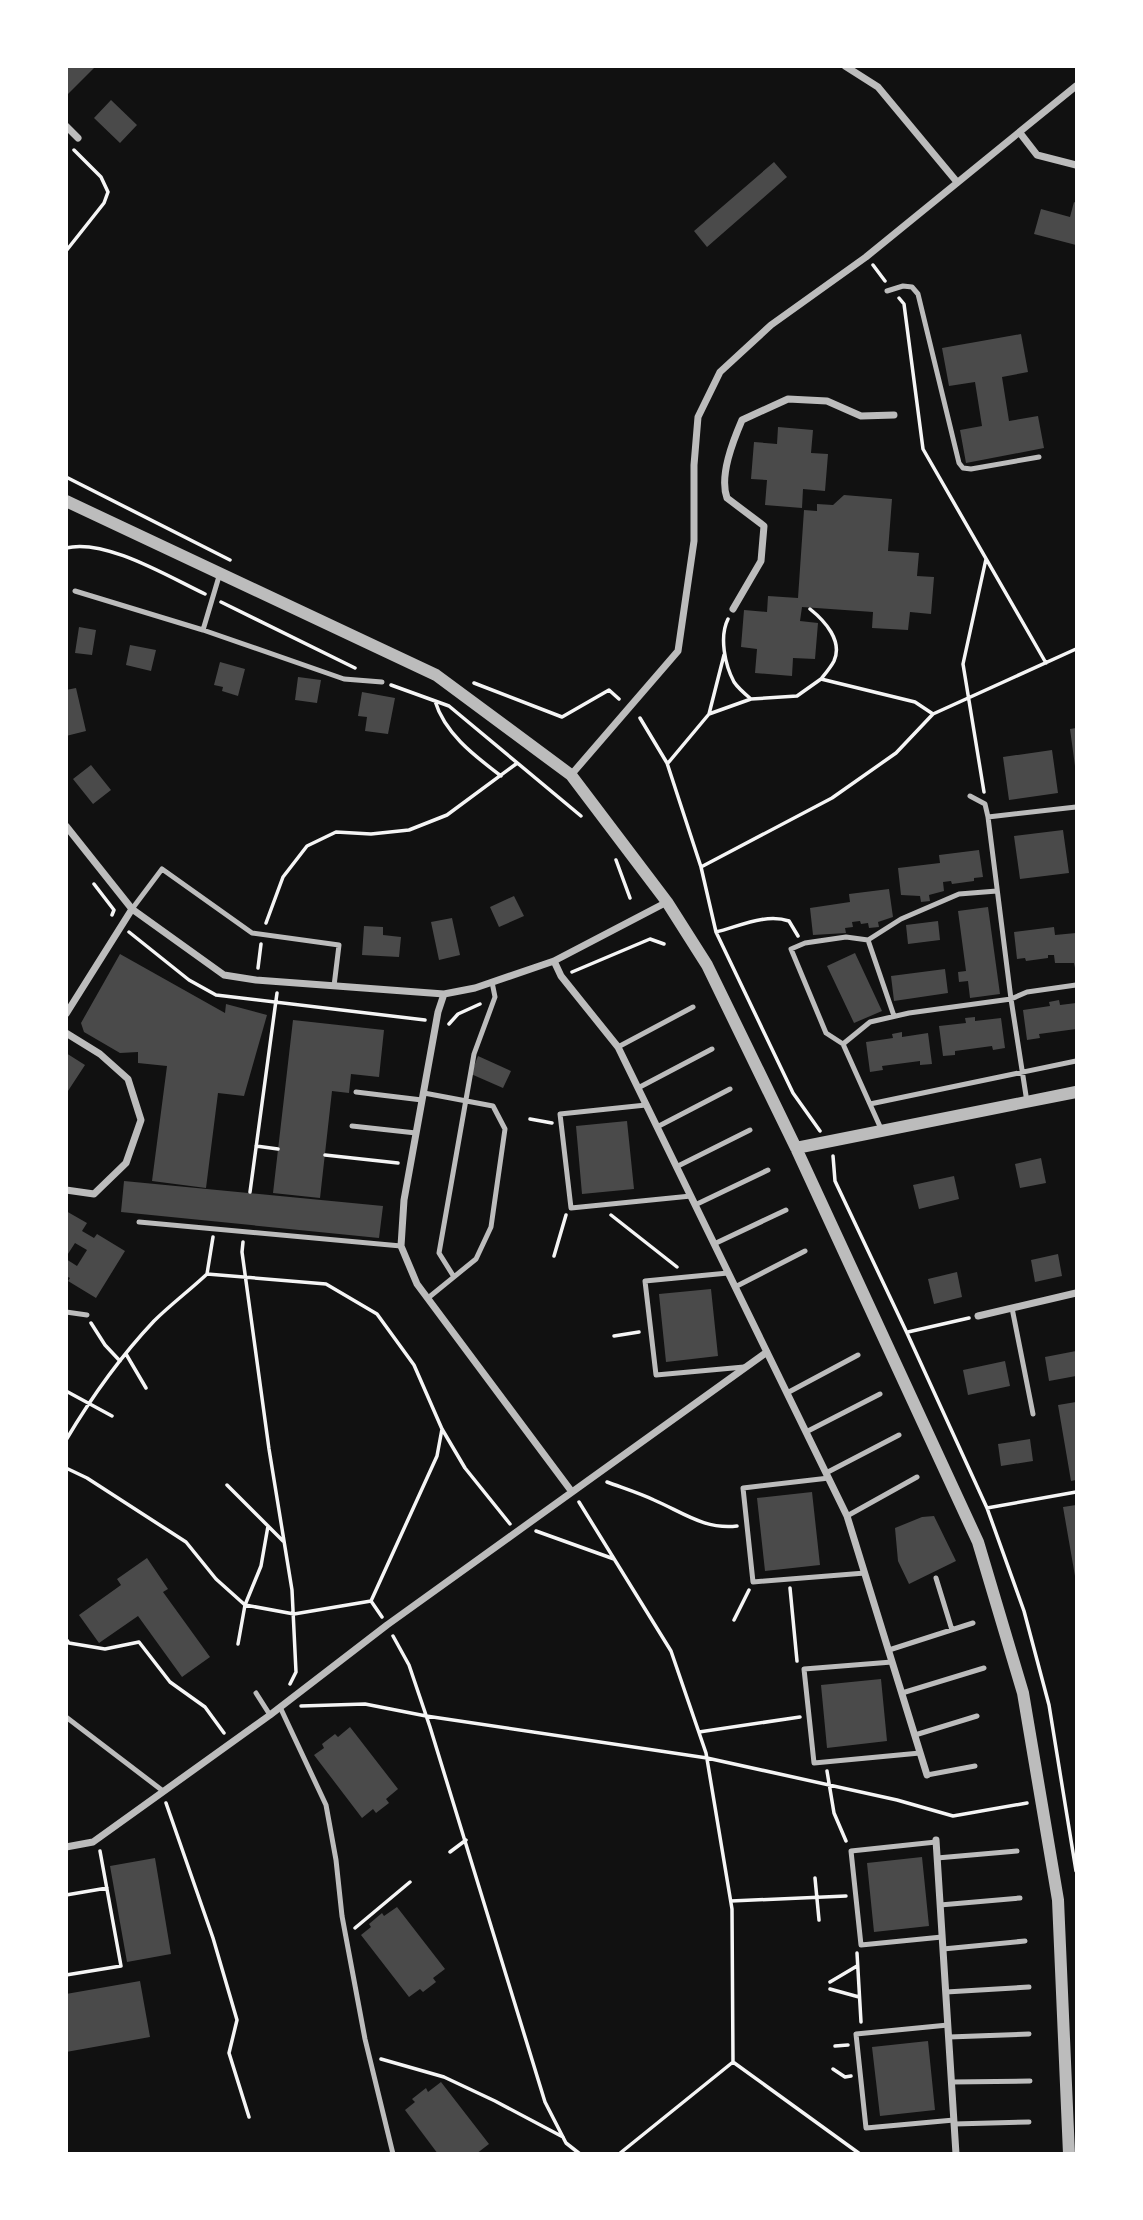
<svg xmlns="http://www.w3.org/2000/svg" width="1143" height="2220" font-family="'PT Serif',serif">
<rect width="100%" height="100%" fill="#111"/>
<!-- building -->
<path fill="#4a4a4a" d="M66,66H96L68,94Z
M111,100L137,125L120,143L94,118Z
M774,162L787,177L707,247L694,231Z
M1074,202L1076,203V245L1034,234L1041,209L1070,217Z
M1021,334L1028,372L1002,377L1009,421L1038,416L1044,448L966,463L960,430L982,426L975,382L949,386L942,348Z
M778,427L813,430L811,453L828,454L825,491L803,489L802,508L765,505L767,480L751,479L754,442L777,444Z
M844,495L892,499L888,551L919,553L917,576L934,577L931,614L910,612L908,630L872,628L873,612L802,607L800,621L818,623L815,659L793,658L792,676L755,673L757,649L741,647L744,610L767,612L768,596L798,598L804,510L817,511V504L833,505Z
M79,627L96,630L92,655L75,653Z
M130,645L156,650L151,671L126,665Z
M220,662L245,669L238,696L222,691L223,687L214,685Z
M298,677L321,680L317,703L295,700Z
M76,688L86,731L66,736V690Z
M362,692L395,698L388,734L365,731L367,717L358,716Z
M1076,728V765L1075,766L1070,729Z
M1052,750L1058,793L1009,800L1003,757Z
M91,765L111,790L93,804L73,779Z
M1063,830L1069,873L1020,879L1014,836Z
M979,850L983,877L974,878V881L952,884L951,881L943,882L944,891L929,895L930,901L921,902L920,896L901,895L898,868L940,863L939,855Z
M889,889L893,917L878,922L879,927L869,928L868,923L861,924L860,921L852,922L853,927L845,928L846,933L813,935L810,908L850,902L849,894Z
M514,896L524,916L499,927L490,907Z
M988,907L1000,994L970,998L968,981L959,982L958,972L966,971L958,911Z
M452,918L460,955L439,960L431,922Z
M938,921L940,940L908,944L906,925Z
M364,926L383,927V935L401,937L399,957L362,955Z
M1054,927L1055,935L1076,933V973L1074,963H1055L1054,955H1048V958L1026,961L1025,958L1017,959L1014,932Z
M855,953L882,1011L854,1023L827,966Z
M120,954L225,1013L226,1004L267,1015L244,1096L218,1093L206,1188L152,1181L167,1066L138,1063V1052L120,1053L84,1032L81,1023Z
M945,969L948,993L894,1001L891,976Z
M1059,1000L1060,1005L1076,1003V1029L1039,1034L1040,1038L1027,1040L1023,1010L1050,1006L1049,1002Z
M975,1017V1021L1001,1018L1005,1048L993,1050L992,1046L955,1051V1055L943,1056L939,1026L966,1023L965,1018Z
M293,1020L384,1030L379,1077L351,1074L349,1093L332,1091L320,1198L273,1193Z
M902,1032V1037L928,1033L932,1064L920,1065V1061L882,1066L883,1070L870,1072L866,1042L893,1038L892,1034Z
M66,1053L85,1065L66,1094Z
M478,1056L511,1071L503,1088L471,1074Z
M627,1121L634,1189L582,1194L576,1126Z
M1041,1158L1046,1183L1020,1188L1015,1164Z
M954,1176L959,1199L919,1209L913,1185Z
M124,1181L383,1206L379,1238L121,1212Z
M66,1211L87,1223L82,1231L94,1238L97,1234L125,1251L96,1298L68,1281L70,1278L66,1276V1259L77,1266L87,1250L75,1243L66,1257Z
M1058,1254L1062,1276L1035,1282L1031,1260Z
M957,1272L962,1297L934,1304L928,1279Z
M711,1289L718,1356L666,1362L659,1294Z
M1076,1351V1376L1049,1381L1045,1357Z
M1005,1361L1010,1386L968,1395L963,1370Z
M1076,1402V1480L1071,1481L1058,1405Z
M1030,1439L1033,1461L1001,1466L998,1444Z
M812,1492L820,1565L765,1571L757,1498Z
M1076,1505V1576H1075L1063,1507Z
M934,1516L956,1561L909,1584L898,1561L895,1528L922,1517Z
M147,1558L168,1589L163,1592L210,1657L182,1677L138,1616L99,1643L79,1615L121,1585L117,1579Z
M881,1679L887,1741L827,1748L821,1685Z
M350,1727L398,1789L386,1799L389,1803L376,1813L373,1809L362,1818L314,1755L324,1748L322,1744L335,1734L338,1737Z
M922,1857L929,1926L874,1932L867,1863Z
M155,1858L171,1954L127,1962L110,1866Z
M397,1907L445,1969L433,1978L436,1982L423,1992L420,1989L409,1997L361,1935L371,1927L369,1924L382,1913L384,1916Z
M140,1981L150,2037L66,2052V1994Z
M928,2041L935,2110L880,2116L872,2047Z
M441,2082L489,2144L476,2154H438L405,2110L415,2102L412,2099L426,2088L428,2092Z"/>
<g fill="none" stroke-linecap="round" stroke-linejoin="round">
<!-- path -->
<path stroke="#f5f5f5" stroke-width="3.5" d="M66,251L104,203L108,192L101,177L74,150
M873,265L885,281
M899,298L904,304L923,449L1046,663
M66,477L230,560
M66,548C105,538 169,577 205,594
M221,602L355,668
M810,609C825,621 843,641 834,661C831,667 825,674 821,679
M728,619C719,637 725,665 734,682C738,688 745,694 751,699
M474,683L562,717L609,690L619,699
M391,685L449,706L581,816
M435,701C445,734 475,756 501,776
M709,714L724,655
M640,718L667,763L701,867L716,932L793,1093L820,1131
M668,763L709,714L751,699L797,696L821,679L915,702L933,714
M984,792L963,664L986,559
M616,860L630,898
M701,867L832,798L896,753L933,714L1076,649
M94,884L114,910L112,915
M266,923L283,877L307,846L336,832L371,834L409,830L447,815L516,764
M129,932L189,980L216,995L425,1020
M716,932C740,926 766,913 789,921L798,936
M258,968L261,944
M572,972L650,939L664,944
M449,1024L458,1014L480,1004
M530,1119L552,1123
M256,1146L278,1149
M325,1155L398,1163
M833,1156L835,1181L907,1333L987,1508L1024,1611L1049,1705L1076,1871
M250,1192L277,993
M611,1215L677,1267
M243,1242L242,1252L269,1449L292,1590L296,1672L290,1684
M554,1256L566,1215
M207,1274L213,1237
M91,1323L105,1345L120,1361
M908,1332L969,1318
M614,1336L639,1332
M126,1354L146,1388
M66,1391L112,1416
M66,1440C91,1398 120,1357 154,1321C170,1305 190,1290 207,1274L326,1284L377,1314L414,1365L442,1429L465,1468L510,1524
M66,1468L87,1478L186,1542L216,1579L245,1605L294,1614L371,1601
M607,1482C623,1488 639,1493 654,1500C682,1512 705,1530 737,1526
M227,1485L283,1541
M579,1502L671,1651L706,1753L732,1909L733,2062L619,2154
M987,1508L1076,1492
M536,1531L614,1559
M790,1588L797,1661
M382,1617L371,1601L437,1456L442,1429
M734,1620L749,1590
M393,1636L409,1665L430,1727L545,2102L566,2143L580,2154
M66,1639L69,1643L105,1649L139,1642L170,1682L205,1707L224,1733
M238,1644L245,1605L261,1566L268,1526
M301,1706L365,1704L426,1716L707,1758L897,1800L953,1816L1027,1803
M699,1732L800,1717
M827,1771L834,1813L846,1841
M166,1803L213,1938L237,2020L229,2053L249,2117
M450,1852L466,1840
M815,1878L819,1920
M66,1895L107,1888
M731,1901L846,1896
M355,1928L410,1882
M857,1953L861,2022
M66,1975L121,1966L100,1851
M830,1982L857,1966
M830,1989L859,1997
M835,2046L848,2045
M381,2059L444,2077L495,2101L563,2137
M733,2062L860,2154
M833,2069L845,2077L851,2076"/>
<!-- service -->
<path stroke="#bcbcbc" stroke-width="5" d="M887,291L903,286L912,287L918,294L959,463L963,468L971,469L1039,457
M220,573L203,630L344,679L382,682
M75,591L203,630
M970,796L985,804L988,817L1011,999L1027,1102
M988,817L1076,807
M132,909L162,869L252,933L339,945L334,986
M868,940L894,1016
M843,1044L826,1033L791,949L805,943L846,937L868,940L901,919L959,894L997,891
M618,1047L693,1007
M638,1088L712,1049
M356,1092L422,1100
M424,1093L493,1106L505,1129L491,1227L476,1259L428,1298
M870,1104L1076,1061
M646,1105L560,1114L571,1208L691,1196
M352,1126L416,1133
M657,1127L730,1089
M882,1131L843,1044L870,1022L909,1013L1011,999L1027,992L1076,985
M676,1167L750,1130
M695,1205L768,1170
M139,1222L401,1246
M714,1244L786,1210
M728,1273L645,1281L656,1375L744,1367
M454,1277L439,1253L474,1054L495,997L492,982
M735,1287L805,1251
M1012,1308L1033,1414
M66,1312L87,1315
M787,1393L858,1355
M806,1432L880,1394
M826,1473L899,1435
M829,1478L743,1488L753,1582L865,1573
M847,1516L917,1477
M936,1578L952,1630
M889,1650L973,1623
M892,1662L804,1669L814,1763L920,1753
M256,1693L270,1715
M902,1693L984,1668
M280,1707L326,1805L336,1860L342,1916L365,2039L393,2154
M66,1717L163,1791
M915,1735L977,1716
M927,1775L975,1766
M936,1842L851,1851L861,1945L942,1937
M937,1858L1017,1851
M940,1905L1020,1898
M943,1949L1025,1941
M946,1992L1029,1987
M948,2025L856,2034L866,2128L954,2120
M949,2037L1029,2034
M951,2082L1030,2081
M954,2124L1029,2122"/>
<!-- minor -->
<path stroke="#bcbcbc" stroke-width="7" d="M845,66L878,87L957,182
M66,126L78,138
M1020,133L1037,155L1076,165
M733,609L761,561L764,526L727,498C719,476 733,441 742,420L788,399L827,401L861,416L894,415
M571,775L678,651L694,541V465L698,417L720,372L771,325L866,257L1076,86
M66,826L132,909L224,975L256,980L444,994L475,988L554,961L667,902
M554,961L561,976L618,1047L847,1516L927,1775
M444,994L438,1012L404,1200L401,1246L417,1284L572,1492
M66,1014L132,909
M66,1033L100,1054L128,1079L141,1120L126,1163L94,1194L66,1190
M978,1316L1076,1293
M936,1840L956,2154
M66,1847L93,1842L270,1715L387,1625L767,1352"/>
<!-- tertiary -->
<path stroke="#bcbcbc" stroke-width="12" d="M66,501L436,675L571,775L667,902L707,965L796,1148L978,1542L1023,1693L1058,1900L1069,2154
M796,1148L1076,1092"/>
</g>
<!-- border -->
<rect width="1143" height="2220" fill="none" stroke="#ffffff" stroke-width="136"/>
</svg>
